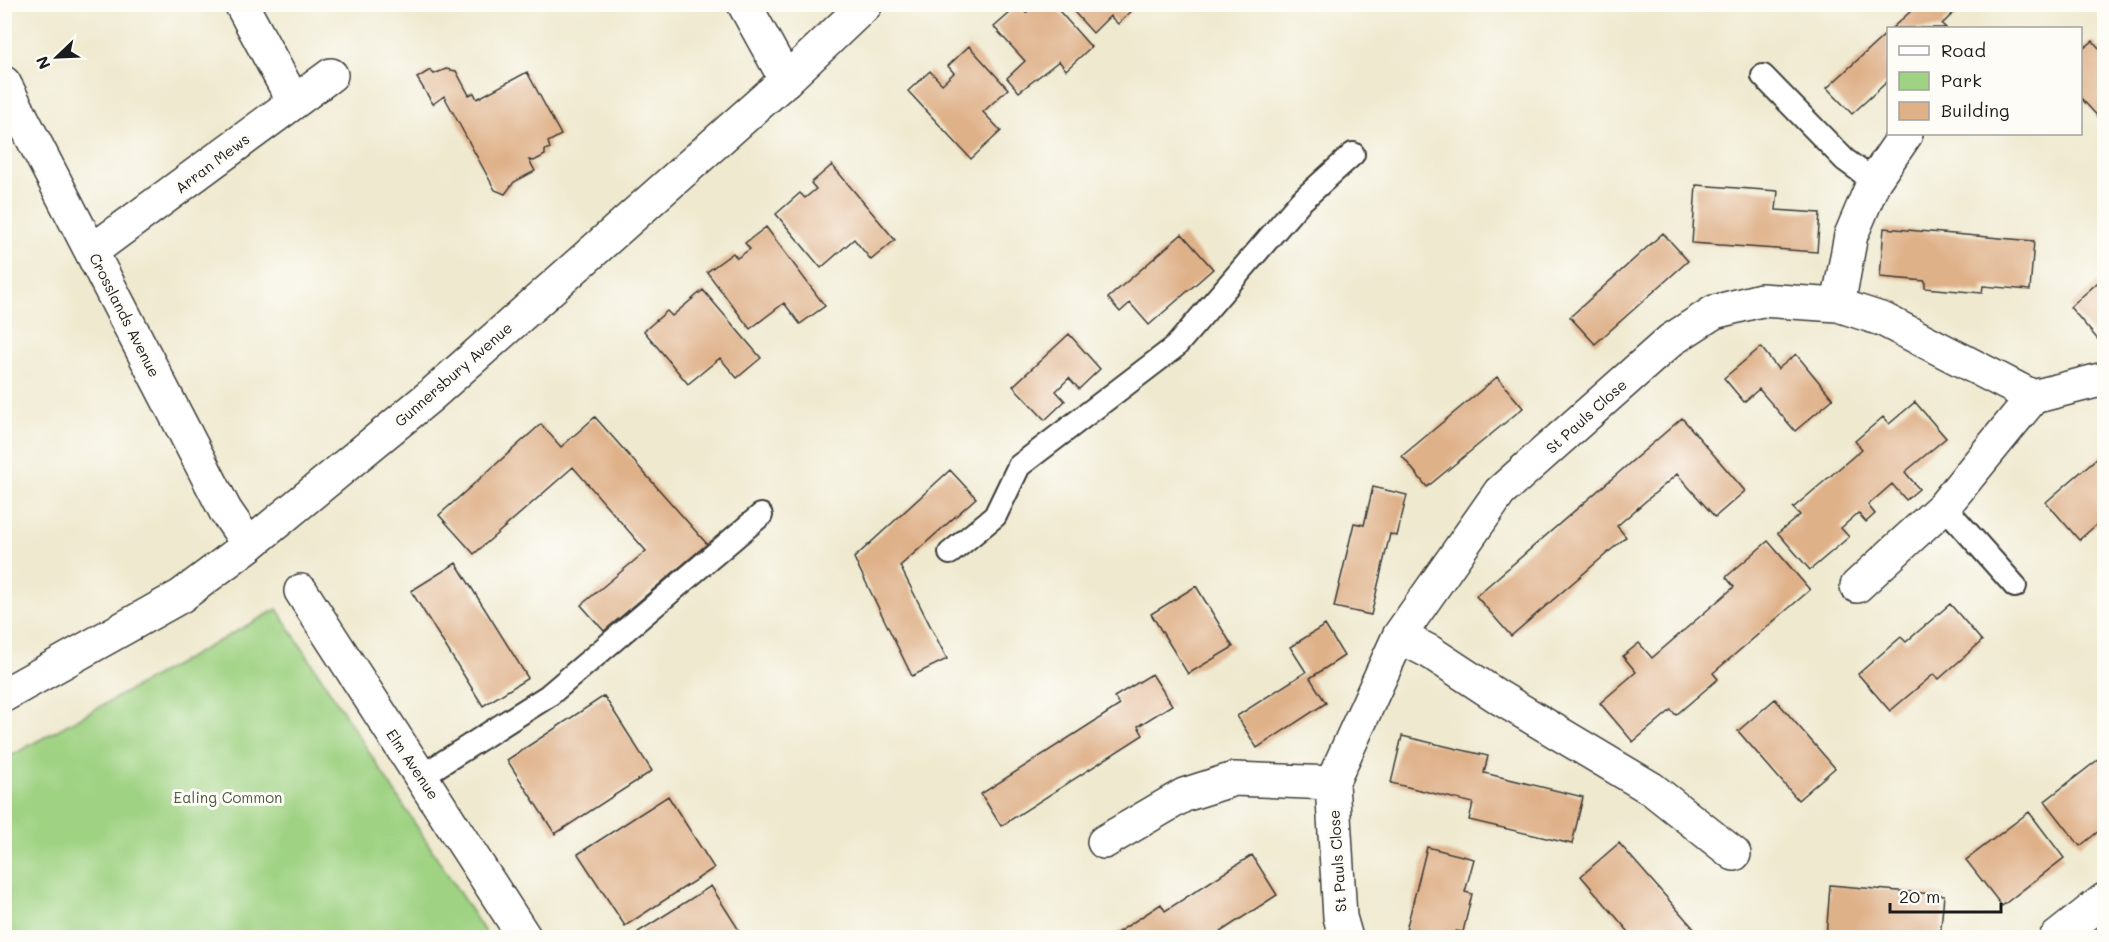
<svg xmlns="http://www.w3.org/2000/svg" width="2109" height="942" font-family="Mali,sans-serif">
<rect width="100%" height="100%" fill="#fdfcf7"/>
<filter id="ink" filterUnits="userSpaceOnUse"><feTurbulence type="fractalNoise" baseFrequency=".0167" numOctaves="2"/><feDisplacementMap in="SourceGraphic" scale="12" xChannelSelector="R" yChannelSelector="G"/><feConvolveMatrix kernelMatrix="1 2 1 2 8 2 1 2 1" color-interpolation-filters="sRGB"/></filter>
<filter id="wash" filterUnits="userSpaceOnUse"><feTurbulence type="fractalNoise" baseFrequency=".008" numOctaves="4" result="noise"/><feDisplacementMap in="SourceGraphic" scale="24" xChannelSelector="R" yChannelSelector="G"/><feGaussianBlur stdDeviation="1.35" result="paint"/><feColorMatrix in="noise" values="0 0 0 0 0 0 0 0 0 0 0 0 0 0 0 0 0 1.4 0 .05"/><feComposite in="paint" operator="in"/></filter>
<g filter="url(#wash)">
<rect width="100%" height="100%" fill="#efe9cf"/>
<!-- green -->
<path fill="#9fd282" stroke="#5e774f" stroke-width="1.5" d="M277,609L488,937H5V759Z"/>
<g id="blocks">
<!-- building -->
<path fill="#dfb189" d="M1036,4H1053L1091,47L1066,70L1059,61L1019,92L1007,78L1025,61L994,27L1019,5L1026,13Z
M1067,4H1139L1118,24L1110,16L1093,33Z
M1919,4H1963L1942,24L1946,28H1892Z
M1888,32V81L1852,114L1827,88Z
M2093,41L2104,54V118L2102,121L2080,97V51Z
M969,46L1008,89L983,112L1001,131L971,159L908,91L930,71L942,84L954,73L948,66Z
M446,69L456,71L469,95L474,93L477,99L527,72L561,135L548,142L550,148L545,150V155L534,161L529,160L535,171L514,182L505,194L495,190L444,96L433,104L417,78L430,70L434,74Z
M832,165L895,240L871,260L854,239L821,268L776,214L800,193L805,198L816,189L811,183Z
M1696,185L1778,191L1776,210L1820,213L1817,252L1692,243Z
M766,227L825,306L800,324L784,303L750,329L707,272L733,253L737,258L750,249L745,243Z
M1884,228L2034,241L2030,290L1983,286L1982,293L1925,288V281L1880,277Z
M1663,233L1688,261L1595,344L1570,317Z
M1182,234L1213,269L1149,325L1130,303L1120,312L1108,298Z
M2104,277V338L2100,342L2070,307Z
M703,290L761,358L737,378L720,358L688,384L644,331L667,311L672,316Z
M1069,334L1100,369L1079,389L1069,378L1056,391L1065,401L1045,420L1013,386Z
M1761,347L1778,369L1796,354L1833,399L1795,431L1759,389L1744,402L1724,378Z
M1497,377L1523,408L1427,487L1402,456Z
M1915,402L1946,438L1905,472L1919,489L1906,500L1892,484L1868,505L1875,514L1866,522L1858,513L1841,528L1849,537L1810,570L1778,533L1800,515L1793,508L1862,449L1855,441L1883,417L1889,424Z
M595,417L707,544L604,631L581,605L646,551L573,467L474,554L439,515L541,424L561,447Z
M1682,418L1745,491L1715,517L1677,474L1617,526L1626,537L1511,636L1476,596Z
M2104,452V518L2079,540L2046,502Z
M950,470L976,498L900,566L947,659L912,676L854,558Z
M1373,487L1407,495L1397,536L1390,534L1371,615L1334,607L1354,523L1364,525Z
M1768,541L1810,590L1713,673L1718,679L1676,715L1671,710L1633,742L1600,703L1636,672L1623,656L1639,643L1652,658L1734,587L1726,577Z
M456,563L528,678L483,706L411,591Z
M1196,586L1233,647L1188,674L1151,614Z
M1950,604L1982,641L1939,679L1934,674L1890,711L1858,674L1901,637L1906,642Z
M1325,625L1344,656L1310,678L1326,703L1257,748L1237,716L1306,672L1290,647Z
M1152,674L1172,705L1138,726L1143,735L1001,826L981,794L1120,705L1114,697Z
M604,696L652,771L555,834L507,760Z
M1775,699L1835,768L1798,800L1738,731Z
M1402,736L1488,756L1484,773L1583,797L1572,844L1469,820L1473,803L1391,783Z
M2104,755V827L2080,846L2045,801Z
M668,796L714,868L625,926L578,854Z
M2029,812L2064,858L2002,906L1966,860Z
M1619,843L1702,938H1634L1581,876Z
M1427,847L1474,859L1465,892L1472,894L1463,932L1456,931L1454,938H1404Z
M1252,855L1277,895L1211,938H1109L1161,904L1165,911Z
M1830,885L1944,895L1940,938H1826Z
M711,886L744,938H642L638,932Z"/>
</g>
</g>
<g filter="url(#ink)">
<use href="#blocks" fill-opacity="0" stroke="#3c3b37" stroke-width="1.5"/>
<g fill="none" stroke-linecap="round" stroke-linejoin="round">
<!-- service casing -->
<g stroke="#3c3b37" stroke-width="26">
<path id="service" d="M1763,76L1845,160L1874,181
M1944,506L2015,586
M950,553L995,516L1019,466L1175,347L1300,202L1353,154
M420,777L548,696L761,515"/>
</g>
<!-- minor casing -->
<g stroke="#3c3b37" stroke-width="36">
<path id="minor" d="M241,4L294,102
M744,4L786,80
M4,83L225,510L249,545
M92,251L331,75
M1838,305L1851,235L1874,181L1906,134
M1857,586L1944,506L2033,397L2104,379
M301,591L525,938
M1399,636L1430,652L1500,698L1652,789L1734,854
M1104,842L1184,795L1234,779L1332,783
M1346,938L1340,917L1332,783L1399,636L1500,492L1671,340L1714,312L1761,300L1838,305L1884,320L2033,397
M2056,938L2104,900"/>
</g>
<!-- trunk casing -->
<g stroke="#3c3b37" stroke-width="36">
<path id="trunk" d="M4,695L181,596L249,545L429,397L786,80L866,4"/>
</g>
<!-- service -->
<use href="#service" stroke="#fff" stroke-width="22"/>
<!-- minor -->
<use href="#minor" stroke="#fff" stroke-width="33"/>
<!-- trunk -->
<use href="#trunk" stroke="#fff" stroke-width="33"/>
</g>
</g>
<g text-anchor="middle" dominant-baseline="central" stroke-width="6" stroke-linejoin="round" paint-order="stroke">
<!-- street labels -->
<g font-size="15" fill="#1c1c1c" stroke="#fdfcf7">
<text transform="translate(212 163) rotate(-37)">Arran Mews</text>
<text transform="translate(125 315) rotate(63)">Crosslands Avenue</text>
<text transform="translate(453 374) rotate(-41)">Gunnersbury Avenue</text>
<text transform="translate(1586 416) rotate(-42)">St Pauls Close</text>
<text transform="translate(413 764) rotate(56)">Elm Avenue</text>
<text transform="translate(1337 861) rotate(-94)">St Pauls Close</text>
</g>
<!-- park labels -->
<g font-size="15" fill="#4a5c40" stroke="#fdfcf7">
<text x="228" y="797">Ealing Common</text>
</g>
</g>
<!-- margin -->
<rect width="2109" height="942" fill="none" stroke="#fdfcf7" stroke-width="24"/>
<!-- legend -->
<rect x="1887" y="27" width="195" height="108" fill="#fdfcf7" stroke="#a3a29f" stroke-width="1.5"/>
<rect x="1899" y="46" width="30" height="9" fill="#ffffff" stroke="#a3a29f" stroke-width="1.5"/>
<text x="1941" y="57" font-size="18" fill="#1c1c1c">Road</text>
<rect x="1899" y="72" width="30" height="18" fill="#9fd282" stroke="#a3a29f" stroke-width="1.5"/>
<text x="1941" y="87" font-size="18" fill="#1c1c1c">Park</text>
<rect x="1899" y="102" width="30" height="18" fill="#dfb189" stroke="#a3a29f" stroke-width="1.5"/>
<text x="1941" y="117" font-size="18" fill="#1c1c1c">Building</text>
<!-- north arrow -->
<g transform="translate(57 57) rotate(247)" stroke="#fdfcf7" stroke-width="4.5" paint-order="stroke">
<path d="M0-4.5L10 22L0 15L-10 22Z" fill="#1c1c1c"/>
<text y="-9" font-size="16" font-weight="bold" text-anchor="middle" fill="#1c1c1c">N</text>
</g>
<!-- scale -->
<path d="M1890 903v9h111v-9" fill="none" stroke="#1c1c1c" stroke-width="3"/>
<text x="1899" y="903" font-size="18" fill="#1c1c1c" stroke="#fdfcf7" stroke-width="4.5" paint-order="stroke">20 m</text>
</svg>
